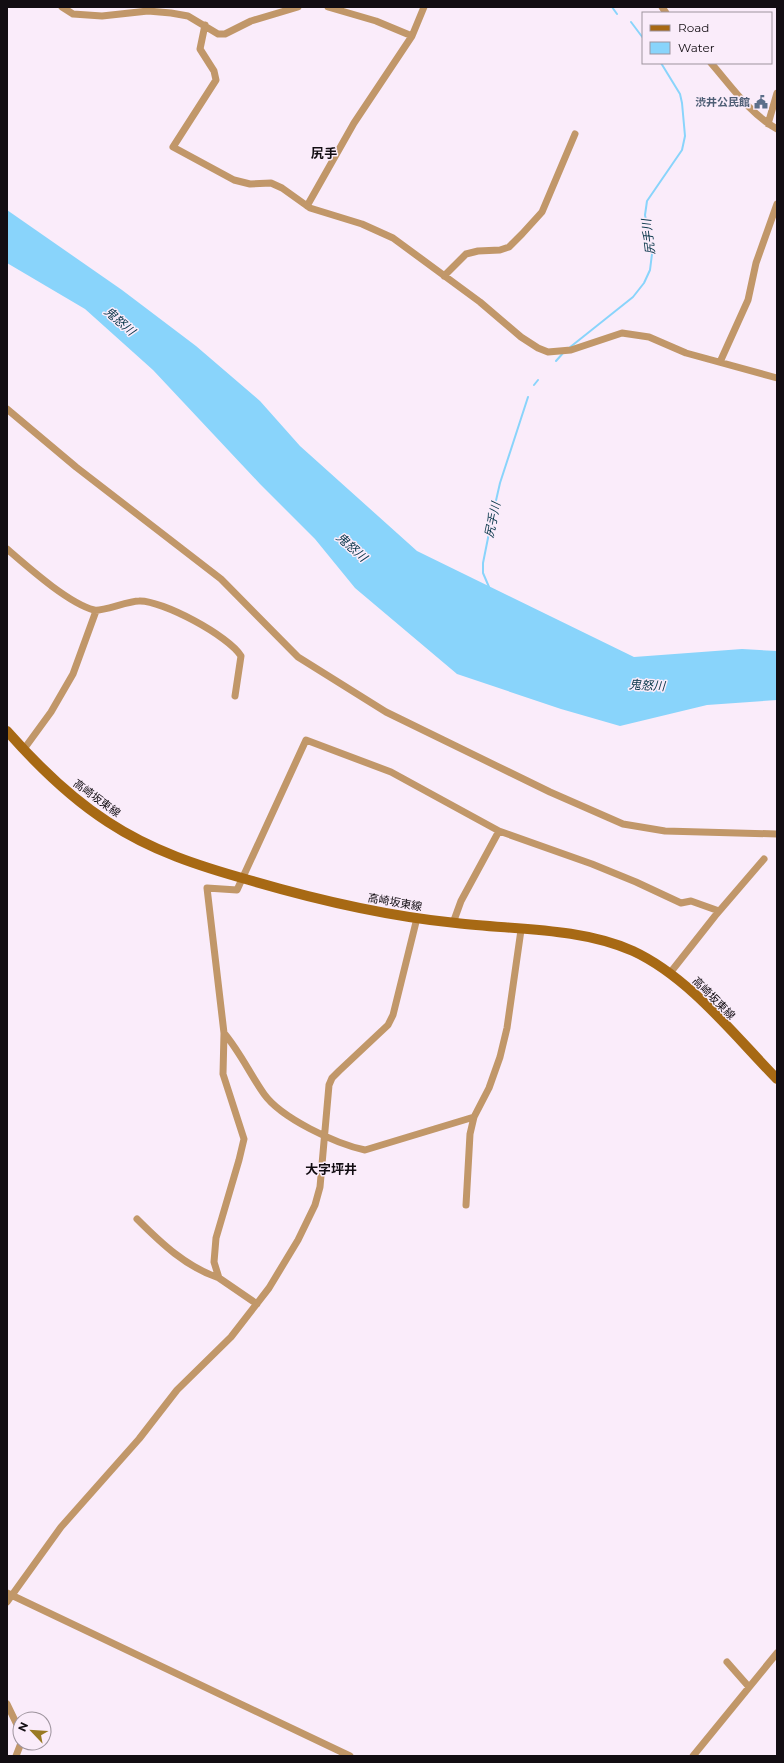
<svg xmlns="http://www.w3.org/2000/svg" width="784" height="1763" font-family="Montserrat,'Noto Sans JP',sans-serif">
<rect width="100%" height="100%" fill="#faecfa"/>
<!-- water -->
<path fill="#89d4fb" d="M7,210L122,290L196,346L260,401L300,446L417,551L634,657L742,649L777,651V700L707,705L620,726L561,709L457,674L355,588L315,539L260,484L153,370L85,309L7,263Z"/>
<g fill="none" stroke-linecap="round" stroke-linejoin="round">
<!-- stream -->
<path stroke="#89d4fb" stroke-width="2" d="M612,7L617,14
M631,22L643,38
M569,348L633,297L644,283L650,270L652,254L645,215L647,201L682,150L685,136L682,103L680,94L661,63
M556,361L564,352
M534,385L538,380
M489,587L483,573V563L492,518L500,483L528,397"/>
<!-- minor -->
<path stroke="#c19769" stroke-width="7" d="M62,7L73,14L102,16L148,11L171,13L188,16L218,34H225L251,21L298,7
M328,7L376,21L412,36
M662,7L666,13
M205,25L200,49L214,71L216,80L173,147L234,180L250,184L271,183L282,188L310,208L362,224L393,238L480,302L521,337L538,348L548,352L571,350L622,333L649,337L686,353L777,378
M711,63C731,86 749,113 777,129
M768,124L777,93
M307,206L354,123L412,36L424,7
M444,276L466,254L478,251L500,250L509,247L522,234L542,212L575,134
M720,362L748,300L756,263L777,204
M7,409L76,467L221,579L298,657L386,712L550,792L623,824L665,831L777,834
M7,549C29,568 68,603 94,610C101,612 128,601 139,601C162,600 229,636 241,656L235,696
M24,749L51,712L73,674L96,611
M499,831L592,864L636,882L681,903L691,901L719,911
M453,923L461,901L499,831L391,772L306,740L237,890L207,888L224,1033C240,1052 250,1074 264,1094C281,1118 336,1144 365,1150L474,1117
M670,973L715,916L764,859
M224,1033L223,1074L244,1139L239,1160L216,1238L214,1262L219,1278L257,1304
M466,1205L470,1134L474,1117L489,1088L500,1057L507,1028L521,930
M137,1219C161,1243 186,1267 219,1278
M7,1593L350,1756
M7,1602L61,1527L139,1439L177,1390L231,1337L269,1288L298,1240L315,1205L320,1187L329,1085L332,1078L339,1071L388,1025L393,1015L417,918
M727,1662L749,1687
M7,1704L20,1731
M16,1756L21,1743
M693,1756L777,1653"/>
<!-- secondary -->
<path stroke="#a76914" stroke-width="10" d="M7,731C37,765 69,797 108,822C152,851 199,866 249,880C317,900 386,916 456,923C514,930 579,927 633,951C689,977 734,1035 777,1079"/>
</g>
<!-- icons -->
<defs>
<g id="civic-bare" transform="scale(1.08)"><path d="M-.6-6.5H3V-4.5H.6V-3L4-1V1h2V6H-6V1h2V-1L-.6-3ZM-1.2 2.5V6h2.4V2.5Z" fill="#5c6f8a" stroke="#faecfa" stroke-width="2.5" paint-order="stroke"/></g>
</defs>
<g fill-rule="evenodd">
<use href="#civic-bare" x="761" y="102"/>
</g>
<g text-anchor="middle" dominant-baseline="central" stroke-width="3" stroke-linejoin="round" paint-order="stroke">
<!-- service labels -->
<g font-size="11" font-weight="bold" fill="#4e5e75" stroke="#faecfa" text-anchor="end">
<text x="750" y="102">渋井公民館</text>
</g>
<!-- street labels -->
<g font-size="11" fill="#120d12" stroke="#faecfa">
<text transform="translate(97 798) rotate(36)">高崎坂東線</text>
<text transform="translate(395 902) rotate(10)">高崎坂東線</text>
<text transform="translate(714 998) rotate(45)">高崎坂東線</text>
</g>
<!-- water labels -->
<g font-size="12" font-style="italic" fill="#063448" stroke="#faecfa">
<text transform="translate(648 237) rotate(-97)">尻手川</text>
<text transform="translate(120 321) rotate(41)">鬼怒川</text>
<text transform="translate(492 520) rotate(-78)">尻手川</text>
<text transform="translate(352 547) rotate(42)">鬼怒川</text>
<text transform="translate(647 685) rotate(3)">鬼怒川</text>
</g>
<!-- quarter labels -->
<g font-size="13" font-weight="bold" fill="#120d12" stroke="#faecfa">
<text x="324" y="153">尻手</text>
<text x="331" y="1169">大字坪井</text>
</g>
</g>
<!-- border -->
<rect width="784" height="1763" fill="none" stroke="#120d12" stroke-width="16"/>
<!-- legend -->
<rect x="642" y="12" width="130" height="52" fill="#faecfa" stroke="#9d939d"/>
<rect x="650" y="25" width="20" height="6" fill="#a76914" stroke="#9d939d"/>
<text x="678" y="32" font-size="12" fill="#120d12">Road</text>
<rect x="650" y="42" width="20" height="12" fill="#89d4fb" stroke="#9d939d"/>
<text x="678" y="52" font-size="12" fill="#120d12">Water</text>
<!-- north arrow -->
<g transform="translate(32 1731) rotate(295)"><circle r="19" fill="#faecfa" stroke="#9d939d"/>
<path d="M0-3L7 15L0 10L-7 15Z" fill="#997a23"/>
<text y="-6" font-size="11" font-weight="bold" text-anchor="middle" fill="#120d12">N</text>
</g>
</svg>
